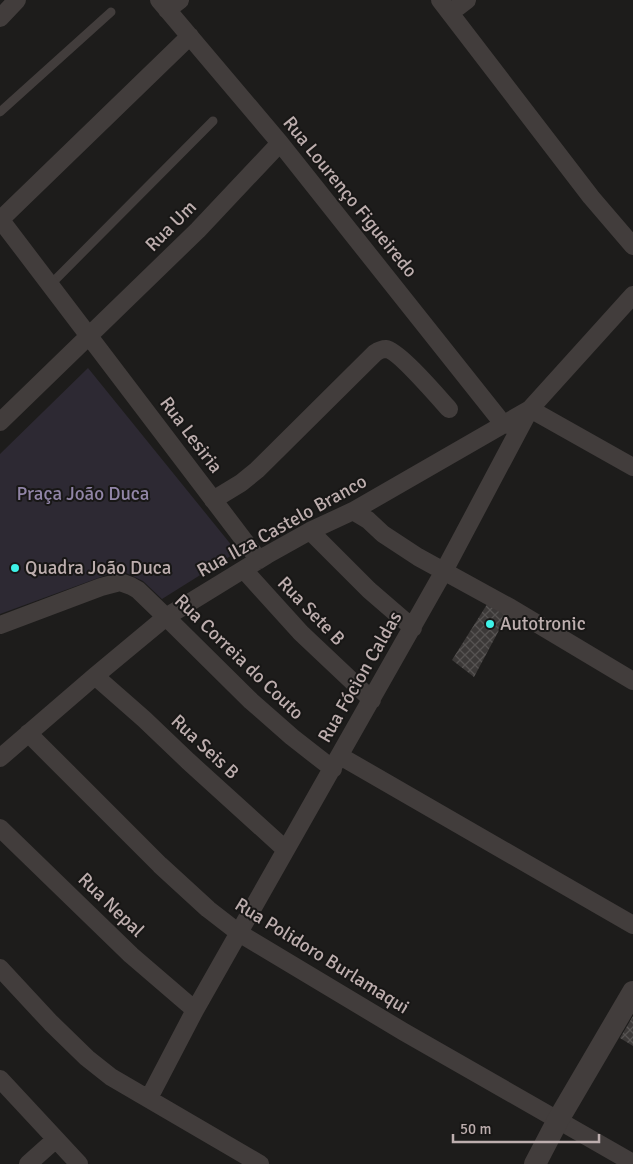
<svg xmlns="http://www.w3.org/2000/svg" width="633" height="1164" font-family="Signika,sans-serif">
<defs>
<pattern id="building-cross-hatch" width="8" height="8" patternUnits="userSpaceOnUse" patternTransform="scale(1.25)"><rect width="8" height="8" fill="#3c3938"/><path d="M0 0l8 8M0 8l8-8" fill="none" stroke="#565352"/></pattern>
</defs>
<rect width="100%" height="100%" fill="#1d1c1b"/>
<!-- park -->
<path fill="#2d2933" d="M88,368L237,552L162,599L143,581L120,570L0,614V454Z"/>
<!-- building -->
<path fill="url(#building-cross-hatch)" d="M491,598L511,608L474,677L452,660Z
M633,1016V1046L620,1038Z"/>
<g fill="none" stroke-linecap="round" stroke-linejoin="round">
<!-- service -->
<path stroke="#423d3c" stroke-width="9" d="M0,112L111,12
M50,285L213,121"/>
<!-- minor -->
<path stroke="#423d3c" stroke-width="18" d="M159,0L280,143L504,425
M440,0L591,197L633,246
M167,10L180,0
M450,13L467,0
M0,18L17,0
M0,219L259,560
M0,220L190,36
M0,422L198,230L280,143
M213,500L241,483L257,470L375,353C378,351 381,349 386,349C398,350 439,398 449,409
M353,511L368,520L383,534L418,557L511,608L633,681
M310,531L369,590L413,628
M244,570L301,633L372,700
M0,625L101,587L120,582L131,586L138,590L166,617L251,701L292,737L333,769
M95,676L144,719L188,761L286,850
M28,733L160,865L208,909L239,933L404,1032L633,1163
M340,756L633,925
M0,758L95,676L166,617L267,555L310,531L353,511L530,409L633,467
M0,828L131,955L195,1010
M0,968L51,1023L87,1058L111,1077L260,1164
M0,1079L79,1164
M149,1098L195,1010L444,571L530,409L633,295
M28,1164L56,1139"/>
<!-- tertiary -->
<path stroke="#423d3c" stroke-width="22" d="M535,1164L558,1120L633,992"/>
</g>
<!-- markers -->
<g fill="#3ef2e8" stroke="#181716" stroke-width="2">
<circle cx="15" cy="568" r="5"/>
<circle cx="490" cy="624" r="5"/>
</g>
<g text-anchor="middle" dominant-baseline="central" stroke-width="4" stroke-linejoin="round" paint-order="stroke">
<!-- street labels -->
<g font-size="19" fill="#bdaeae" stroke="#181716">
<text transform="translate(350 197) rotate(51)">Rua Lourenço Figueiredo</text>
<text transform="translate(171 226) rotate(-45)">Rua Um</text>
<text transform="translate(191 435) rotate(53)">Rua Lesiria</text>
<text transform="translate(282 526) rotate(-29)">Rua Ilza Castelo Branco</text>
<text transform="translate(311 611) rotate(46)">Rua Sete B</text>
<text transform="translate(239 657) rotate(44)">Rua Correia do Couto</text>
<text transform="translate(360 677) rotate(-60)">Rua Fócion Caldas</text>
<text transform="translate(205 747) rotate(43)">Rua Seis B</text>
<text transform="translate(111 905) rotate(44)">Rua Nepal</text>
<text transform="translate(322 956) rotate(32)">Rua Polidoro Burlamaqui</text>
</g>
<!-- park labels -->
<g font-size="19" fill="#9185a7" stroke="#181716">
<text x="83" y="494">Praça João Duca</text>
</g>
<!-- poi labels -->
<g font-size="19" fill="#bdaeae" stroke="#181716" text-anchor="start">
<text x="25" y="568">Quadra João Duca</text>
<text x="500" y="624">Autotronic</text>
</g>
</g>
<!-- scale -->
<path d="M453 1134v8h146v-8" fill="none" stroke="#bdaeae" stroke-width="2.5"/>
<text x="460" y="1134" font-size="15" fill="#bdaeae" stroke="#181716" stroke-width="4" paint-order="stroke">50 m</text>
</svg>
